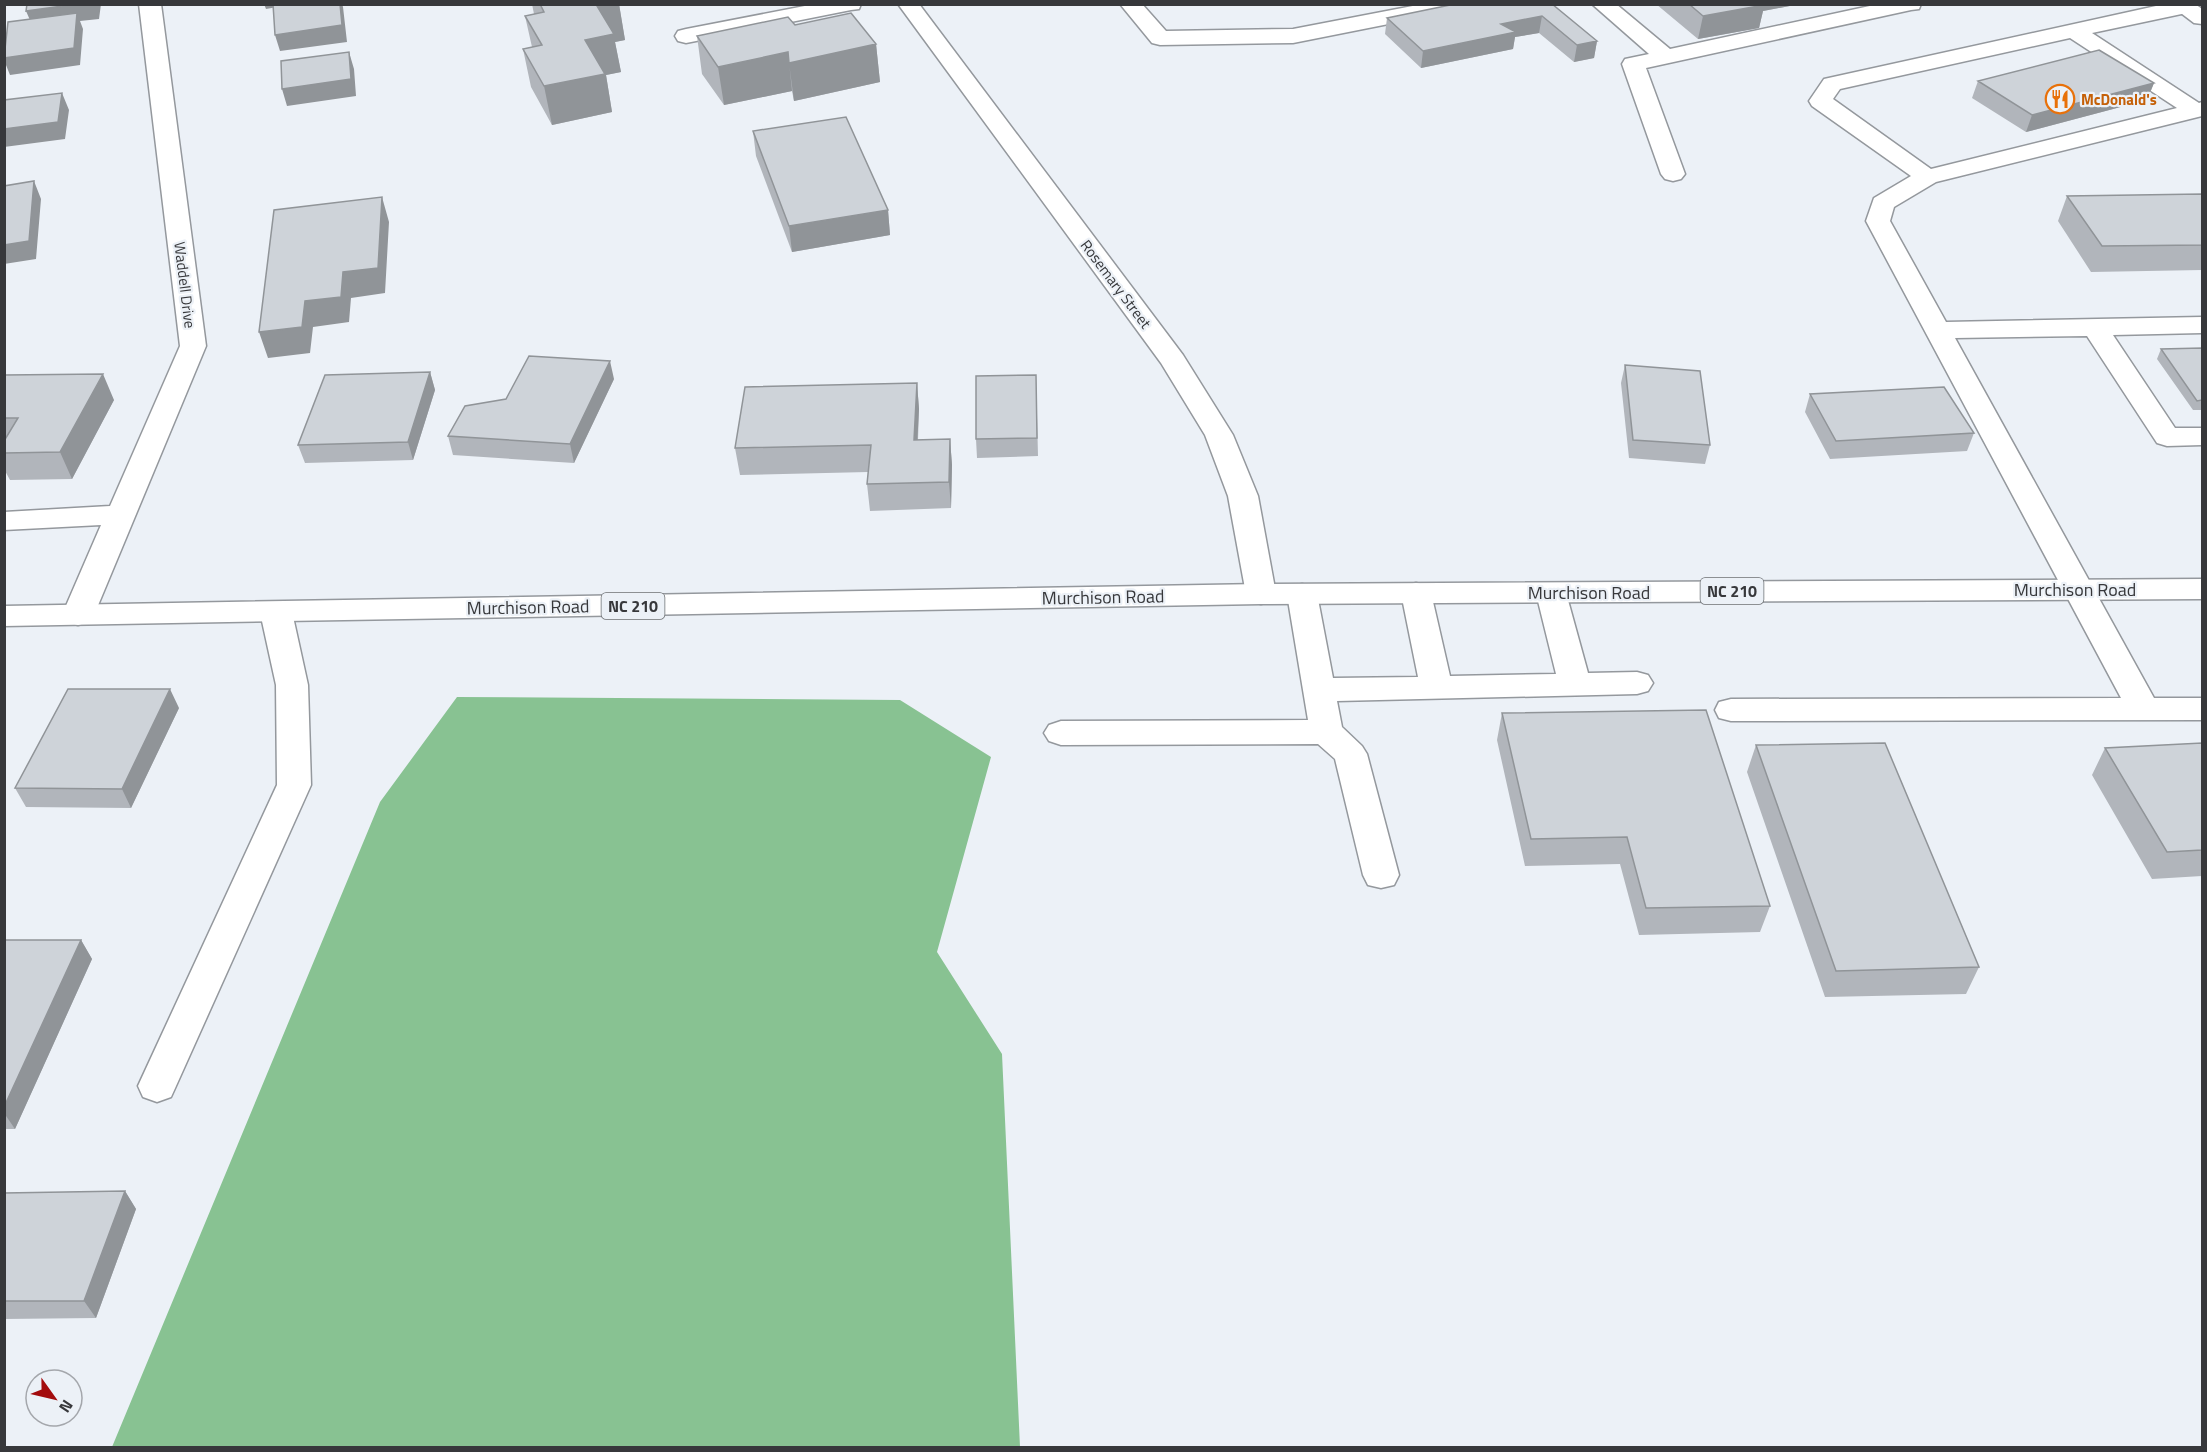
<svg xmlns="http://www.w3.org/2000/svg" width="2207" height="1452" font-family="'Titillium Web',sans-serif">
<rect width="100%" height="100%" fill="#ecf1f7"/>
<!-- forest -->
<path fill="#88c292" d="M457,697L900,700L991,757L937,952L1002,1054L1020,1447H112L380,802Z"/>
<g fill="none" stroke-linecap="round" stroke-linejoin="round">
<!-- minor casing -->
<g stroke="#94989d" stroke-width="3">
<path id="minor" d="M139,4H161L206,346L94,615L89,622L78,625L67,622L62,615L101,525L4,530V512L110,506L180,346Z
M815,4H861L859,9L851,10L686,43L678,41L675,36L678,31L686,29Z
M898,4H919L1183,355L1233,435L1258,496L1276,594L1272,601L1261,604L1250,601L1246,594L1228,496L1205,435L1161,363Z
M1120,4H1142L1166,31L1293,29L1423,4H1469L1467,9L1459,10L1293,43L1160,45L1152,43Z
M1592,4H1616L1670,49L1879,4H1921L1919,9L1911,10L1646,68L1685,174L1681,179L1673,181L1665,179L1661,174L1622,64L1625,59L1649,54Z
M2165,4H2192L2194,7L2191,12L2092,33L2199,103L2202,102V116L1936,182L1894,207L1890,221L1946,322L2202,317V333L2113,335L2175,428H2202V445L2167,446L2157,443L2087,336L1955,338L2154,698H2202V720L1731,721L1719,718L1715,710L1719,702L1731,699L2121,698L1866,221L1874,198L1911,176L1812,106L1809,101L1824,79ZM2070,38L2177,108L1931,169L1833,99L1840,89Z
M1416,583L1427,586L1431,593L1450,676L1556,674L1536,593L1540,586L1551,583L1562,586L1566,593L1588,673L1637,672L1648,675L1653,683L1648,691L1637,694L1337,701L1342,727L1362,746L1367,754L1399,875L1394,885L1381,888L1368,885L1363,875L1335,759L1318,744L1061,745L1049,741L1044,733L1049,725L1061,721L1308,720L1287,594L1291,587L1302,584L1313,587L1317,594L1333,678L1418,677L1401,593L1405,586Z
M276,602L287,605L292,612L308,685L311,785L176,1086L171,1097L157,1102L143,1097L138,1086L277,785L276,685L260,612L265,605Z"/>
</g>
<!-- major casing -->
<g stroke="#94989d" stroke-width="3">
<path id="major" d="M2169,4H2195L2202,9V24L2194,23Z
M2202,579V599L1261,604L4,626V606L1261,584Z"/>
</g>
<!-- minor -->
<use href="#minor" fill="#fff" fill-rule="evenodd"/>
<!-- major -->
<use href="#major" fill="#fff" fill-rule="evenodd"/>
</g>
<!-- wall -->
<path fill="#b1b5bb" d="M532,4H619L625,40L615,42L621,72L606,75L612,112L552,125L531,87L523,49L532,47L525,16L534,14Z
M1552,4L1597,41L1594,58L1574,62L1539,33L1515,37L1513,49L1421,68L1385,34L1387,18Z
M1656,4H1800L1763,11L1759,28L1698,39Z
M795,25L876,44L880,82L794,101L792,91L724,105L702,74L697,36Z
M1978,81L2154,83L2147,100L2026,132L1972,98Z
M753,131L888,210L890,235L792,252L756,156Z
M2202,194V270L2091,272L2058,221L2067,196Z
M2202,348V410H2193L2157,359L2161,349Z
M1625,365L1710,445L1705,464L1629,458L1621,383Z
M430,372L435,390L413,460L305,463L298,445Z
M4,375L114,400L72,479L10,480L4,469Z
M1036,375L1038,456L977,458L976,439Z
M614,379L574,463L453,455L448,436L506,399Z
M917,383L919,409L918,440L950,439L952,465L951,508L870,511L867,484L868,472L740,475L735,448Z
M1810,394L1974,433L1967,451L1830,459L1805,412Z
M179,708L131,808L26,807L15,788Z
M1502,713L1770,906L1760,932L1639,935L1620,864L1525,866L1497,740Z
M2202,743V876L2152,879L2092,775L2105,748Z
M1756,745L1979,967L1966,994L1825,997L1747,772Z
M4,940H81L92,959L15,1129H4Z
M125,1191L136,1209L96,1318L4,1319V1193Z"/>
<!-- shaded-wall -->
<path fill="#909498" d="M77,4H101L99,19L80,21L83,29L80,65L10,75L4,60V58L33,27L26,11Z
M264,4H294L266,9Z
M340,4H342L343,7L347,42L280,51L275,35Z
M606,4H619L625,40L615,42L621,72L606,75L612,112L552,125L544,86L585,40L597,6Z
M1744,4H1800L1763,11L1759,28L1698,39L1703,16Z
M1542,16L1539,33L1515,37L1513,49L1421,68L1423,51L1501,24Z
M1597,41L1594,58L1574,62L1577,45Z
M876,44L880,82L794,101L789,63Z
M349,52L354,69L356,96L287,106L282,89Z
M788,52L792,91L724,105L718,67Z
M2154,83L2147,100L2026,132L2032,115Z
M62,93L69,110L65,139L4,147V129Z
M34,181L41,199L36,259L4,264V245Z
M382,197L389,222L385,293L351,298L349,322L313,327L310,353L268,358L259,332L305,301L343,272Z
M888,210L890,235L792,252L789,226Z
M610,361L614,379L574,463L570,444Z
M430,372L435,390L413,460L408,442Z
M103,374L114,400L72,479L60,452Z
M917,383L919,409L916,466L914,440Z
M950,439L952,465L951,508L949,482Z
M170,689L179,708L131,808L122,789Z
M81,940L92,959L15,1129L4,1113V1107Z
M125,1191L136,1209L96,1318L84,1301Z"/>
<!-- building -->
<path fill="#ced3d9" stroke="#909498" stroke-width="1.5" d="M27,4H77L26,11Z
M273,4H340L342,25L275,35Z
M540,4H606L597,6L614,34L585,40L605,74L544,86L523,49L542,45L525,16L544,12Z
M1455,4H1552L1597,41L1577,45L1542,16L1501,24L1516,32L1423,51L1387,18Z
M1689,4H1764V5L1703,16Z
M77,13L74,48L4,58L8,22Z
M851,13L876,44L789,63L788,52L718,67L697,36L788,17L795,25Z
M2099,50L2154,83L2032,115L1978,81Z
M349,52L351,79L282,89L281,61Z
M62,93L58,122L4,129V100Z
M846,117L888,210L789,226L753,131Z
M34,181L29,241L4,245V186Z
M2202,194V245L2102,246L2067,196Z
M382,197L378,268L343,272L341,297L305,301L302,327L259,332L274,210Z
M2202,348V400L2197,401L2161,349Z
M529,356L610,361L570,444L448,436L465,406L506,399Z
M1625,365L1700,371L1710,445L1633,440Z
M430,372L408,442L298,445L325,375Z
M103,374L60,452L4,453V441L18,418H4V375Z
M1036,375L1037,438L976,439V376Z
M917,383L914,440L950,439L949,482L867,484L871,445L735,448L745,387Z
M1944,387L1974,433L1836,441L1810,394Z
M68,689H170L122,789L15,788Z
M1706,710L1770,906L1646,908L1627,837L1531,839L1502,713Z
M1885,743L1979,967L1836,971L1756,745Z
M2202,743V850L2167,852L2105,748Z
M4,940H81L4,1107Z
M125,1191L84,1301H4V1193Z"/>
<!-- icons -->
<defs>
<g id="restaurant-ring" transform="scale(1.5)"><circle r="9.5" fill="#ecf1f7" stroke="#e8710a" stroke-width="1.5"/><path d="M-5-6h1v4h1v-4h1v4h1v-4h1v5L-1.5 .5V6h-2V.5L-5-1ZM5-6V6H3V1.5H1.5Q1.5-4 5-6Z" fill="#e8710a"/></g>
</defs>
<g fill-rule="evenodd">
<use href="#restaurant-ring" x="2060" y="99"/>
</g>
<g text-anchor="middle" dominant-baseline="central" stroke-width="4.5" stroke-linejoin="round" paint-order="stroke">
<!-- far-food labels -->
<g font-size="15" font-weight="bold" fill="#c56008" stroke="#ecf1f7" text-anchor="start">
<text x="2081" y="99">McDonald's</text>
</g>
<!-- far-street labels -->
<g font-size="15" fill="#37383b" stroke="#ecf1f7">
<text transform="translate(1116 284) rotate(53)">Rosemary Street</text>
<text transform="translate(185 285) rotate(83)">Waddell Drive</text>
</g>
<!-- shield labels -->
<g fill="#ecf1f7" stroke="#6d7073" stroke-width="1.5">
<rect x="1700.5" y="578" width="63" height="26" rx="4.5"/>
<rect x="601.5" y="593" width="63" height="26" rx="4.5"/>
</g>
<g font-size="16" font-weight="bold" fill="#37383b">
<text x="1732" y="591">NC 210</text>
<text x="633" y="606">NC 210</text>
</g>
<!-- street labels -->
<g font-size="18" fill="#37383b" stroke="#ecf1f7">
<text x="2075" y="589">Murchison Road</text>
<text x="1589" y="592">Murchison Road</text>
<text transform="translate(1103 597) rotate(-1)">Murchison Road</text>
<text transform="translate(528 607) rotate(-1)">Murchison Road</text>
</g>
</g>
<!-- border -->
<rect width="2207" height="1452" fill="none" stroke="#37383b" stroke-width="12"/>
<!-- north arrow -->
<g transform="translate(54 1398) rotate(124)"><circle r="28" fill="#ecf1f7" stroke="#a4a7ac" stroke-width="1.5"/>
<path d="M0-4.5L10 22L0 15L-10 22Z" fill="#a30c0d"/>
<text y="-9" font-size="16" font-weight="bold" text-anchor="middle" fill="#37383b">N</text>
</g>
</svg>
